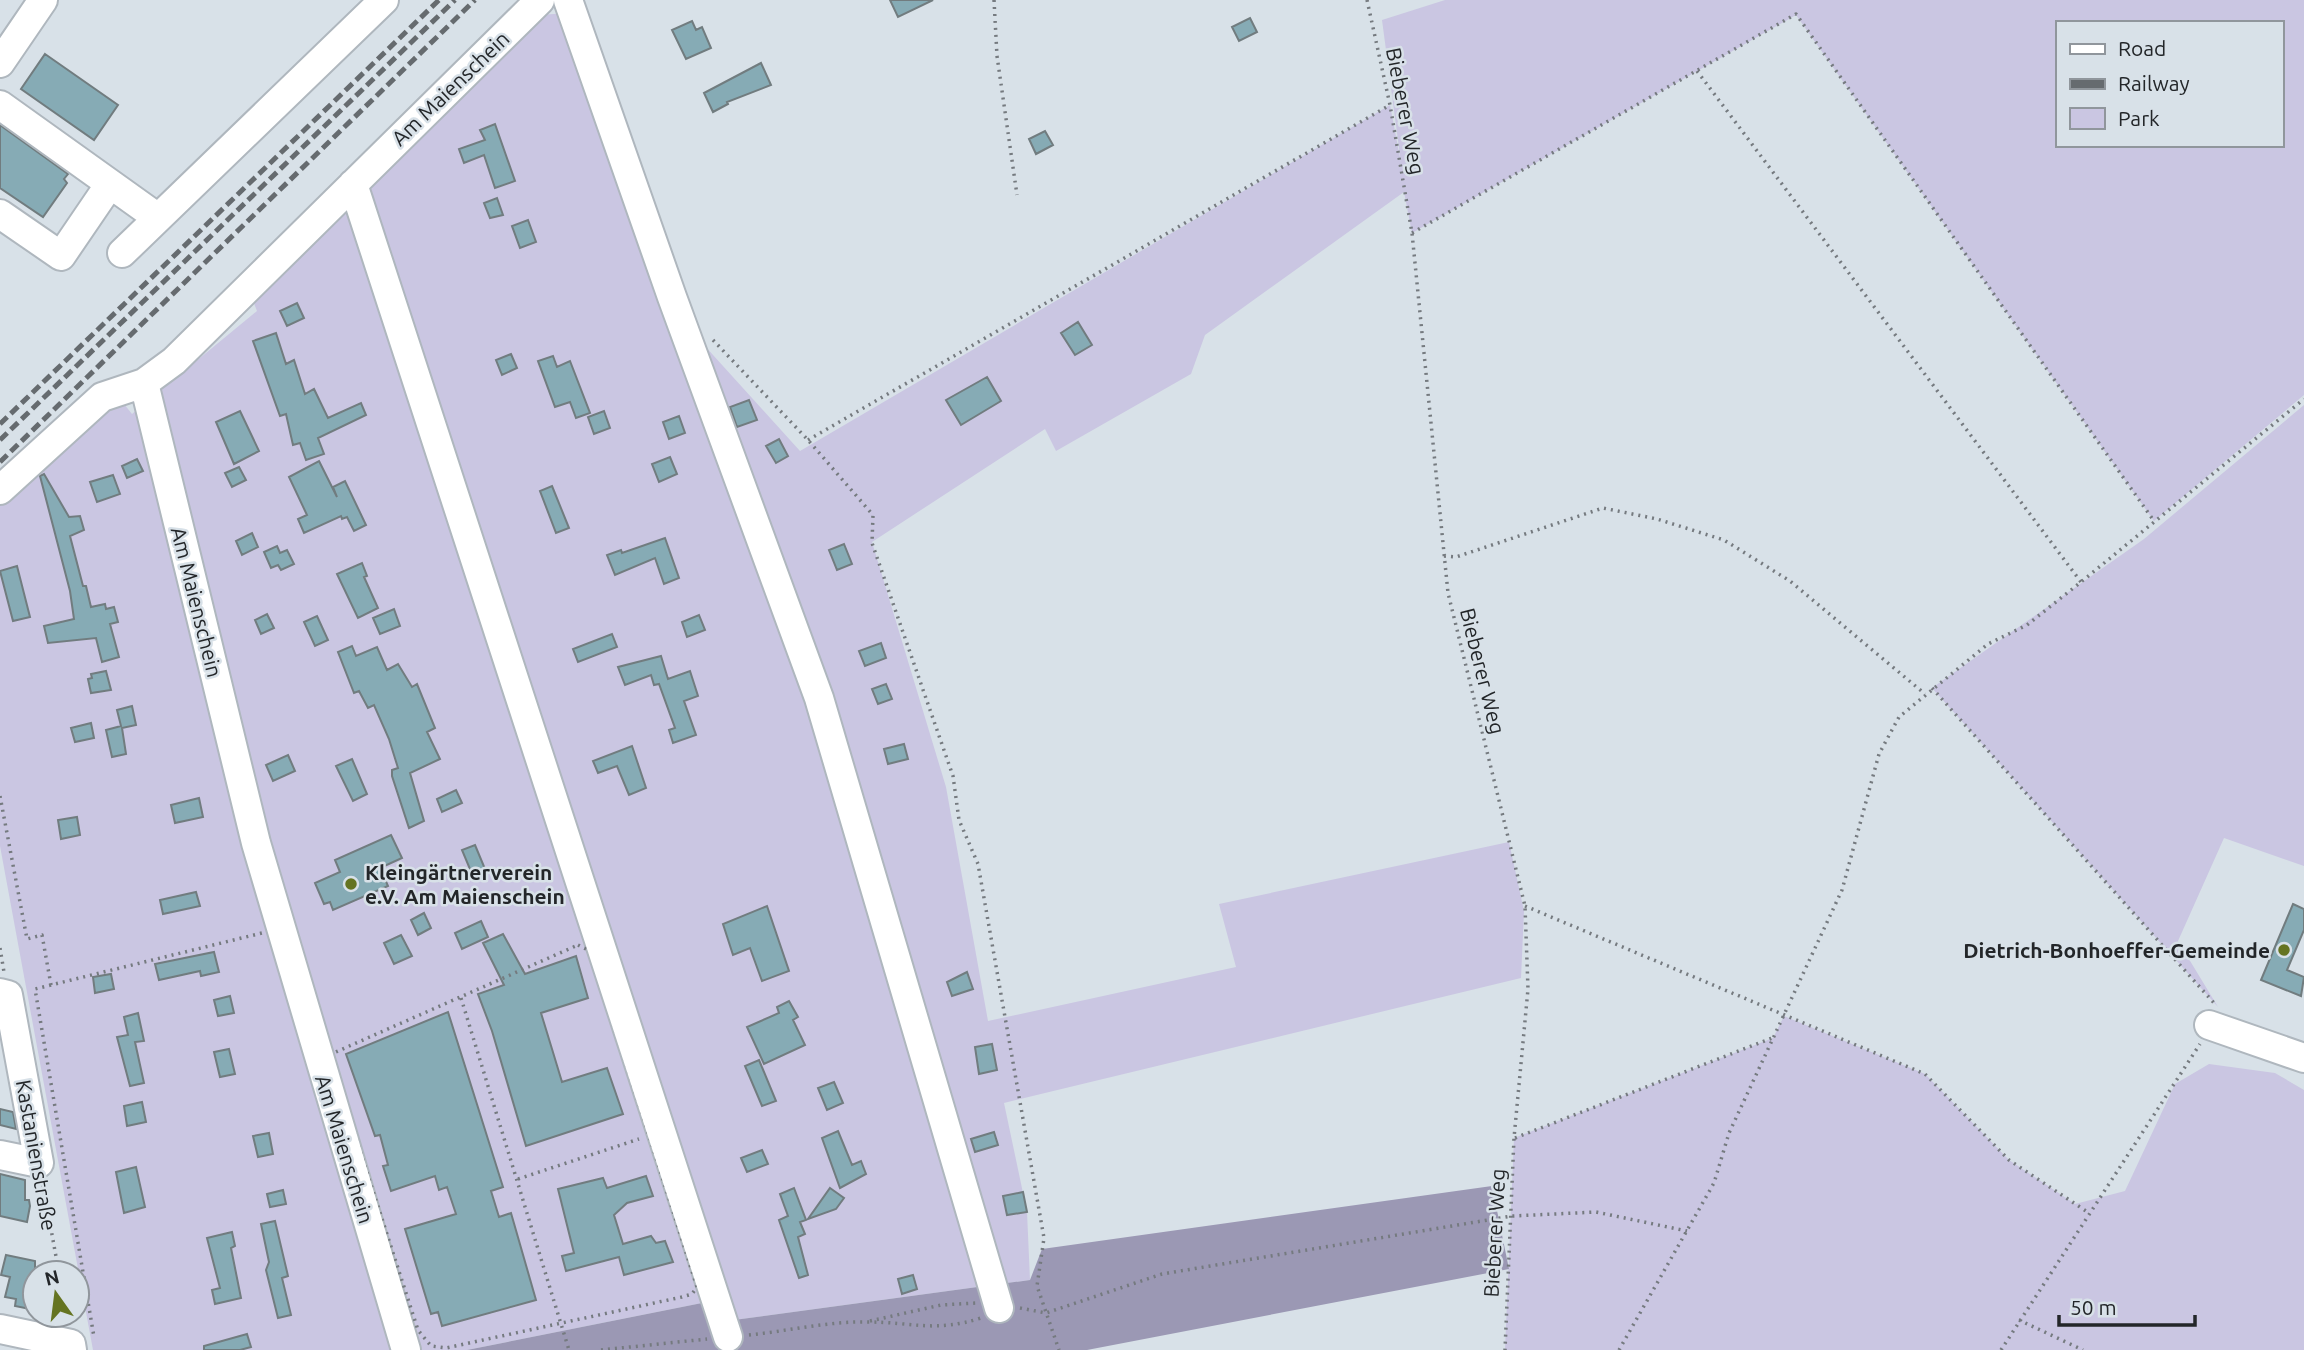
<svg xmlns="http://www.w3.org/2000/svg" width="2304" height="1350" font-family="Ubuntu,sans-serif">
<rect width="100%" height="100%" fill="#d8e1e8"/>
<!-- green -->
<path fill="#cac6e2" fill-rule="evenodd" d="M1445,0H2304V395L2154,521L1796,15L1412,233L1404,192L1205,335L1191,374L1056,451L1045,429L872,542L946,787L988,1021L1236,967L1219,904L1509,842L1524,911L1521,978L1004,1103L1027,1212L1030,1280L734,1320L727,1298L467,1350H93L0,846V499L104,401L124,404L132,414L257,311L250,293L539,15L569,13L665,302L800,451L1390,105L1401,163L1382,20ZM2057,23H2281V145H2057Z
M2304,405V866L2224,838L2178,941L2218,1007L1932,688L2144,539Z
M1784,1016L1925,1074L2009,1160L2075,1204L2125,1191L2175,1084L2209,1064L2275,1073L2304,1090V1350H1505L1514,1138L1773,1038Z"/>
<!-- forest -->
<path fill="#9b98b4" d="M1492,1186L1509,1269L1087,1350H467L727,1298L734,1320L1030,1280L1042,1249Z"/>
<!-- building -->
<path fill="#86abb5" stroke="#717c7f" stroke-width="2" d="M890,0H933L898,17Z
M1250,18L1257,32L1239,41L1232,27Z
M692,21L696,30L702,27L711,48L686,59L672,30Z
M45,54L118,105L94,140L21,89Z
M761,63L771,85L727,102L728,104L713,112L704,93Z
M495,124L515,181L495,188L484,155L464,163L459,149L485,140L480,130Z
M0,125L68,174L64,179L67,183L43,217L0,188Z
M1045,131L1053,145L1036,154L1029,139Z
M497,198L503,215L490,218L484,203Z
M528,220L536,242L520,248L512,226Z
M297,303L304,318L287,326L280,311Z
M1078,322L1092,345L1075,355L1061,333Z
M276,333L286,364L294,360L305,394L314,389L328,418L361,403L366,415L318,438L324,454L306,460L300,443L293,445L286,414L280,416L253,341Z
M511,354L517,368L502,375L496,360Z
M553,356L557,367L570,361L590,413L576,418L570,402L555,407L538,361Z
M987,377L1001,401L961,425L946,400Z
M749,400L757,420L737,427L730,407Z
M240,411L259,451L234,464L216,422Z
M604,411L610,428L594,434L588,417Z
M679,416L685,433L669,439L663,422Z
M779,439L788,456L776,463L766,446Z
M670,457L677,474L659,482L652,464Z
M137,459L143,471L127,478L122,466Z
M319,461L337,497L333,487L345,481L366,525L354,531L347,517L342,519L341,516L304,533L298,519L307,515L289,477Z
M239,467L246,480L232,487L225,473Z
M44,474L69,517L80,516L84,530L70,536L83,586H86L91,607L105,604L106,609L114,607L118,622L110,624L119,657L102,662L96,638L48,643L44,626L74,619L70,591L40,476Z
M113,475L120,494L97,502L90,482Z
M552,486L569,528L556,533L540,491Z
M252,533L258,547L242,555L236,541Z
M665,538L679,578L664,584L655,558L615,575L607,555L621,550L622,553Z
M844,544L852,564L837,570L829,550Z
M277,546L280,553L287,550L294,564L281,570L278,565L271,568L264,552Z
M362,563L367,576L364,577L378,608L358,618L337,574Z
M17,566L30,617L13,621L0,571Z
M394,609L400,626L380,634L373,618Z
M267,614L274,628L261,634L255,620Z
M699,615L705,630L687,637L682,622Z
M317,616L328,640L315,646L304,622Z
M612,634L617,647L578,662L573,649Z
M881,643L886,658L865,666L859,651Z
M352,646L356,656L377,647L387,670L398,664L412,687L417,684L435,728L427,732L440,759L410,773L424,821L409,828L392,776V770L398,768L389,739L374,705L368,708L359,691L354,693L338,652Z
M661,656L668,679L690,671L698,696L684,701L696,735L673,743L669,730L675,728L659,684L654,685L651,675L625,685L618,667Z
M106,671L111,690L91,693L88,679L92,678L91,674Z
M886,684L892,699L878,704L872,689Z
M132,706L136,725L122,728L126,754L112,757L106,730L121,726L117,710Z
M91,723L94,738L75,742L71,728Z
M904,744L908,759L888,764L884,749Z
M632,746L646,788L629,795L617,766L598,773L593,761Z
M288,755L295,771L273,781L266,765Z
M352,759L367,794L353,801L336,766Z
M456,790L462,803L442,812L437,799Z
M199,798L203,817L175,823L171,805Z
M77,817L80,835L61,839L58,820Z
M391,835L402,858L380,868L388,886L333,910L330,902L324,904L315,883L340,872L335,860Z
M475,845L485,869L472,874L462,850Z
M196,892L200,906L163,914L160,900Z
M2293,904L2304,909V930L2287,970L2304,977L2301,996L2261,980Z
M767,906L789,971L762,981L750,948L733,955L723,924Z
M424,913L431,928L418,935L411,920Z
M481,921L488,937L462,949L455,933Z
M503,934L525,974L576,956L588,998L541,1013L552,1049L562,1082L607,1068L623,1114L526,1146L492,1031L478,994L504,985L483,943Z
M401,935L412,956L394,964L384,943Z
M214,952L219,972L201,976L200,971L159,980L155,964Z
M967,972L973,989L952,996L947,982Z
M111,974L114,989L95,993L93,977Z
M230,996L234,1013L218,1016L214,1000Z
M789,1001L798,1017L793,1020L805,1045L764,1064L747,1027L779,1013L777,1007Z
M448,1012L503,1187L491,1191L499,1217L511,1213L536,1300L442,1326L438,1312L431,1314L405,1229L456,1214L447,1187L439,1190L435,1176L391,1191L383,1166L388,1165L380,1135L375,1136L346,1054Z
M138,1013L144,1041L135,1042L144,1083L130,1086L117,1037L128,1035L124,1017Z
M992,1044L997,1070L979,1074L975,1047Z
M229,1049L235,1074L220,1077L214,1052Z
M759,1060L776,1101L762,1106L745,1066Z
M834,1082L843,1103L827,1110L818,1088Z
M142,1102L146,1122L127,1126L124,1106Z
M0,1109L13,1112L16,1129L0,1125Z
M838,1131L852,1165L861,1161L866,1174L840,1188L822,1138Z
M994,1132L998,1145L975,1152L971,1139Z
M269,1133L273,1154L258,1157L253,1136Z
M762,1150L768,1164L747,1172L741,1158Z
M136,1167L145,1207L124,1213L116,1172Z
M0,1174L25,1180V1200H29L30,1206L27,1222L0,1216Z
M646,1176L653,1196L627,1203L614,1215L623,1244L651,1236L656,1243L665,1241L673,1262L624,1275L619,1257L566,1271L562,1256L574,1253L558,1189L603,1178L607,1188Z
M794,1188L806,1220L800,1222L805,1234L798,1237L808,1275L799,1278L779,1220L788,1216L780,1194Z
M830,1188L844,1198L836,1209L808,1219Z
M283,1190L286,1204L270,1207L267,1194Z
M1023,1192L1027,1212L1007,1215L1003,1196Z
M275,1221L288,1276L282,1278L291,1315L278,1318L266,1270L269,1262L261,1224Z
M232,1232L235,1246L231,1248L241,1298L215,1304L212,1290L220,1288L207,1238Z
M6,1255L35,1261V1310L15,1306L16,1299L5,1297L10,1277L1,1275Z
M913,1275L917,1289L902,1294L898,1279Z
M247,1334L251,1347L240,1350H204V1346Z"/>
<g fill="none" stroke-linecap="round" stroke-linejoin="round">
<!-- minor casing -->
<g stroke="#afb7be" stroke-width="32">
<path id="minor" d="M568,0L672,297L819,698L999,1308
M0,63L43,0
M0,105L158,218
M353,184L728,1337
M0,214L61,256L110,184
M122,253L384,0
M144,383L256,843L406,1350
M0,490L102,397L144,383L174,361L540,0
M0,993L8,995L39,1163L0,1155
M2209,1025L2304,1058
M0,1329L71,1344L72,1350"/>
</g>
<!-- path -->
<path stroke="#757a7f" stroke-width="3.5" stroke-dasharray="2 5" stroke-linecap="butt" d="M994,0L997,56L1017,195
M1367,0L1390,105L1412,233L1448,593L1525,906L1528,989L1514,1138L1505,1350
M1697,71L2081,582
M1412,233L1796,14L2154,521
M713,340L808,440L873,515L872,543L953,776L959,820L978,864L1044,1238L1037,1286L1059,1350
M808,440L1390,105
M1444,556L1456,557L1603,508L1657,519L1724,540L1790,581L1925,694
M1932,688L2214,1003
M0,796L27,939L42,935L51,985L262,933
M1525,906L1925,1074L2009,1160L2089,1213
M578,945L590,951L593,958L697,1287L692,1294L682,1297L446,1348L431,1346L418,1330L329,1055Z
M0,948L4,972
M51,985L35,989L94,1337
M461,998L569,1350
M1515,1138L1772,1038
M518,1179L639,1139
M43,1185L59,1273
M1020,1308L1046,1313L1162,1274L1512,1216L1596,1212L1687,1231
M2019,1320L2083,1350
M870,1321L941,1305L976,1303
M749,1335C788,1331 829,1321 868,1322C913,1322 934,1333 981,1318
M601,1350L707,1339
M1619,1350L1714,1183L1729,1133L1842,890L1879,754L1899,717L1988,644L2027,625L2081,582L2304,399
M2001,1350L2200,1044"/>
<!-- minor -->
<use href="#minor" stroke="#fff" stroke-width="28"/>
<!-- rail -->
<path stroke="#666b6f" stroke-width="5" stroke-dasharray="10 5" stroke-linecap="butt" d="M0,424L439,0
M0,440L455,0
M0,462L475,0"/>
</g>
<!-- markers -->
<g fill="#657421" stroke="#d8e1e8" stroke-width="2.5">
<circle cx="351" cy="884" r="7"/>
<circle cx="2284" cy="950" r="7"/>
</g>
<g text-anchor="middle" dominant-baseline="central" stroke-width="5" stroke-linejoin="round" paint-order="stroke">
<!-- street labels -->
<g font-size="21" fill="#232629" stroke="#d8e1e8">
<text transform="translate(450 88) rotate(-44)">Am Maienschein</text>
<text transform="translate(1406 111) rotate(79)">Bieberer Weg</text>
<text transform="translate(197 602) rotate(76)">Am Maienschein</text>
<text transform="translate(1483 671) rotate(76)">Bieberer Weg</text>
<text transform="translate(345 1149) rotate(73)">Am Maienschein</text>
<text transform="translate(37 1155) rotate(80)">Kastanienstraße</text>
<text transform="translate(1494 1233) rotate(-87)">Bieberer Weg</text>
</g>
<!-- poi labels -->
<g font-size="21" font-weight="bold" fill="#232629" stroke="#d8e1e8" text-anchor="start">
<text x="365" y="872">Kleingärtnerverein<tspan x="365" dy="24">e.V. Am Maienschein</tspan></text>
<text x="2270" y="950" text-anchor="end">Dietrich-Bonhoeffer-Gemeinde</text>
</g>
</g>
<!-- legend -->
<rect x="2056" y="21" width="228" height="126" fill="#d8e1e8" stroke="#90969c" stroke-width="2"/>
<rect x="2070" y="44" width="35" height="10" fill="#ffffff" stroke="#90969c" stroke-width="2"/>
<text x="2118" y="56" font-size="21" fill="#232629">Road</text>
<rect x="2070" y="79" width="35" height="10" fill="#666b6f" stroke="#90969c" stroke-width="2"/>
<text x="2118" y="91" font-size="21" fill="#232629">Railway</text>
<rect x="2070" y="108" width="35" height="21" fill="#cac6e2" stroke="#90969c" stroke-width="2"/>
<text x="2118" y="126" font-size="21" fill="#232629">Park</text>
<!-- north arrow -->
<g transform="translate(56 1294) rotate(346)"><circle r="33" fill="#d8e1e8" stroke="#90969c" stroke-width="2"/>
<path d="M0-5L12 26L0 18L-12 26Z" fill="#657421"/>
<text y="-10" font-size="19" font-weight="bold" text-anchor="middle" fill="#232629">N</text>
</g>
<!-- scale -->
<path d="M2059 1315v10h136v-10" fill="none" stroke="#232629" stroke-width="3.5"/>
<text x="2070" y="1315" font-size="21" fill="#232629" stroke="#d8e1e8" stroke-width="5" paint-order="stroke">50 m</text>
</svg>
